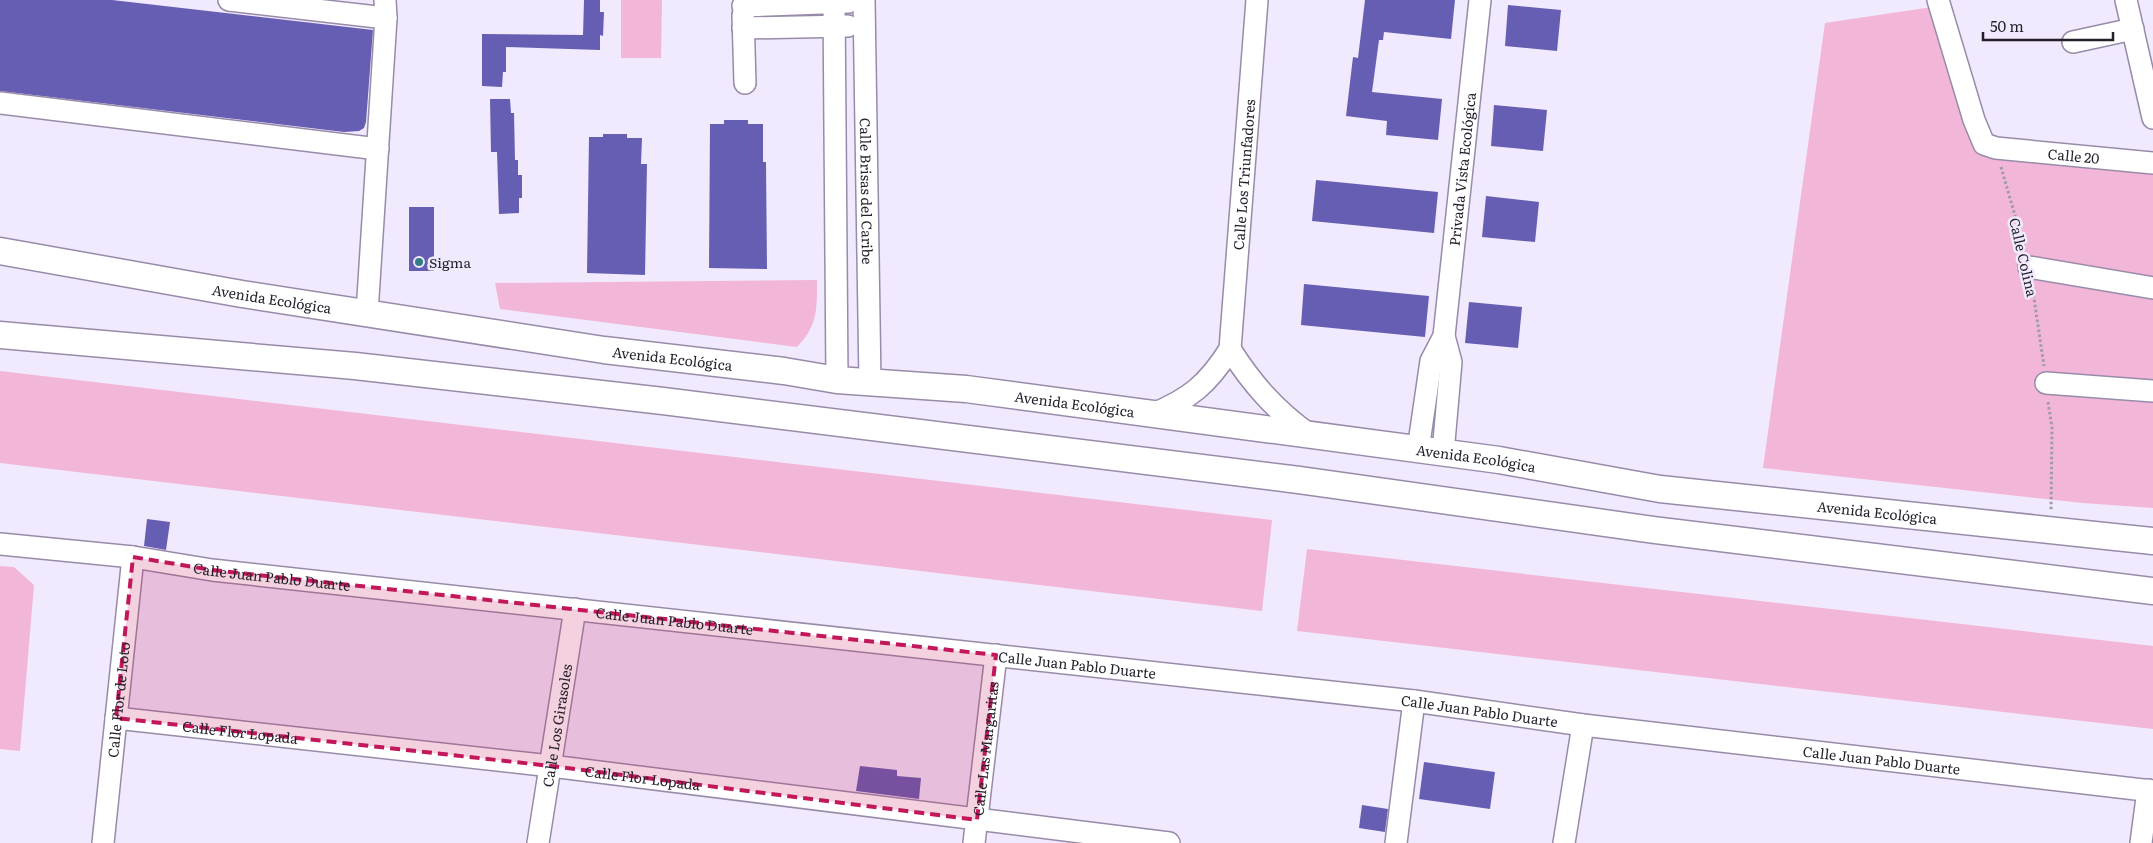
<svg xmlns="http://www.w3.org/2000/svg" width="2153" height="843" font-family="Literata,serif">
<rect width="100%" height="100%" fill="#f1e9fd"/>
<!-- green -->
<path fill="#f2b6d8" d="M621,0H662L661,58H621Z
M1932,7L1973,137L2153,170V508L2083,503L1763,468L1825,23Z
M817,280C817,308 818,326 797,347L500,309L495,283Z
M0,371L1272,520L1262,611L0,463Z
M1307,549L2153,646V729L1297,631Z
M0,566L14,567L34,585L20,751L0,749Z"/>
<!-- building -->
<path fill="#665eb2" d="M0,0H112L373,30L366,122L364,128L359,131L344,132L0,91Z
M584,0H600V12H604L603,36L600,35V50L506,47V72H503L502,87L482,86V34L583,35Z
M1365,0H1455L1451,39L1384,32L1383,40H1379L1372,92L1442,99L1438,140L1386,135L1387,121L1346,116L1353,57L1358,58Z
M1508,5L1561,10L1557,51L1505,46Z
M490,99H510L511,113H514L515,160H518V175H522V198H519V213L499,214L497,152H491Z
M1494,105L1547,110L1543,151L1491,146Z
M724,120H748V124H763V162H766L767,269L709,268L710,124H724Z
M603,134H627V138H642L641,164H647L645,275L587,273L589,137H603Z
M1316,180L1438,192L1434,233L1312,221Z
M1486,196L1539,202L1535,242L1482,237Z
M409,207H434V271H409Z
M1304,284L1429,296L1425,337L1301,325Z
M1469,302L1522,307L1518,348L1465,343Z
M147,519L170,522L166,550L144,546Z
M1424,762L1495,772L1490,809L1419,799Z
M860,766L897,770V776L921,778L919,799L856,791Z
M1362,805L1388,809L1385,832L1359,828Z"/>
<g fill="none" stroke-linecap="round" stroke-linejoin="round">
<!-- minor casing -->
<g stroke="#988ba9" stroke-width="24">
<g id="minor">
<path d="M229,0L386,18"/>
<path d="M837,0L834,3L837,380"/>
<path id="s1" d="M864,0L870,383"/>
<path id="s2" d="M1938,0L1974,120L1984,144L1996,148L2153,163"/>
<path d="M2126,0L2153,118"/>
<path d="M743,6L848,2"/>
<path d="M743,15L745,83"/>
<path d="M743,28L848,26"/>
<path d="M2073,42L2133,29"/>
<path d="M0,103L378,149"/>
<path d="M2029,267L2153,288"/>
<path d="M367,313L386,18L385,0"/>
<path d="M1230,349C1252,384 1276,411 1310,435"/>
<path d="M2046,383L2153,391"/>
<path id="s3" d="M1151,415C1190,399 1208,384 1230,349L1257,0"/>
<path id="s4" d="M1418,450L1431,361L1444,336L1480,0"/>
<path d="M1443,453L1451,362L1444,336"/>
<path id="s5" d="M0,544L133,557L212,570L1414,701L1583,725L2153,791"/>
<path id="s6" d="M116,718L551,766L1169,843"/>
<path id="s7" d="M103,843L133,557"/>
<path id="s8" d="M538,843L575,609"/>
<path id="s9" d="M974,843L996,655"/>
<path d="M1396,843L1414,701"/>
<path d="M1564,843L1583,725"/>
<path d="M2141,843L2148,790"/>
</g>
</g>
<!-- major casing -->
<g stroke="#988ba9" stroke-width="29">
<g id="major">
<path id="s10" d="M0,251L242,294L604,350L784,371L837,380L966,389L1499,460L1660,489L2153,541"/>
<path d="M0,335L355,366L663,401L1299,480L1654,530L2153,591"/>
</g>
</g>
<!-- path -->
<path stroke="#a099aa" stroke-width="3" stroke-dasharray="2.5 2.5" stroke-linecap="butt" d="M2001,167L2025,250
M2032,285L2044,366
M2048,402L2052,428L2051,510"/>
<!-- minor -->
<use href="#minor" stroke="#fff" stroke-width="21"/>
<!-- major -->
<use href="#major" stroke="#fff" stroke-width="26"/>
</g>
<!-- marked area -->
<path fill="#c2185b" fill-opacity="0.2" stroke="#c2185b" stroke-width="4" stroke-dasharray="10 6" stroke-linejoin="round" d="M133,557L212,570L996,655L977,820L551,766L116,718Z"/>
<!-- markers -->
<circle fill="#347c85" stroke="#f1e9fd" stroke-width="2" cx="419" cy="262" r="5"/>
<g text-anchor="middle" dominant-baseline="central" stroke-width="5" stroke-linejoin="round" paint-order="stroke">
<!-- street labels -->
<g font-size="14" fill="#241f2b" stroke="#f1e9fd">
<text stroke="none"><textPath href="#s2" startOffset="242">Calle 20</textPath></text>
<text stroke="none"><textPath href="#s4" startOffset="286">Privada Vista Ecológica</textPath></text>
<text stroke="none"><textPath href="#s3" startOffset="280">Calle Los Triunfadores</textPath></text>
<text stroke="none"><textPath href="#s1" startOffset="191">Calle Brisas del Caribe</textPath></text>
<text transform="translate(2024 257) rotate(77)">Calle Colina</text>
<text stroke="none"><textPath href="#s10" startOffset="276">Avenida Ecológica</textPath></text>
<text stroke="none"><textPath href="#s10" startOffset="681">Avenida Ecológica</textPath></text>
<text stroke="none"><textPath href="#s10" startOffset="1086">Avenida Ecológica</textPath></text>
<text stroke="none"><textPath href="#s10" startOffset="1491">Avenida Ecológica</textPath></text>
<text stroke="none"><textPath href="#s10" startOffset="1896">Avenida Ecológica</textPath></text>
<text stroke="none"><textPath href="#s5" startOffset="274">Calle Juan Pablo Duarte</textPath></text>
<text stroke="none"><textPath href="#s5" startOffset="679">Calle Juan Pablo Duarte</textPath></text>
<text stroke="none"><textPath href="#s5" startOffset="1084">Calle Juan Pablo Duarte</textPath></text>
<text stroke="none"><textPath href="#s7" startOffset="144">Calle Flor de Loto</textPath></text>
<text stroke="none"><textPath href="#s5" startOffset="1489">Calle Juan Pablo Duarte</textPath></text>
<text stroke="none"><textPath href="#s8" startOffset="119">Calle Los Girasoles</textPath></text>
<text stroke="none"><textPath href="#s6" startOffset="125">Calle Flor Lopada</textPath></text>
<text stroke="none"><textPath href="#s9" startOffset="95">Calle Las Margaritas</textPath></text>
<text stroke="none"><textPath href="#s5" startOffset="1894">Calle Juan Pablo Duarte</textPath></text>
<text stroke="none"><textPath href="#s6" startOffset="530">Calle Flor Lopada</textPath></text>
</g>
<!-- poi labels -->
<g font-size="14" fill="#241f2b" stroke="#f1e9fd" text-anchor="start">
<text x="429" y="262">Sigma</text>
</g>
</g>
<!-- scale -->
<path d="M1983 32v8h130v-8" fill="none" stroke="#241f2b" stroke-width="2.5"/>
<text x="1990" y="32" font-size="15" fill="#241f2b" stroke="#f1e9fd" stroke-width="4" paint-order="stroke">50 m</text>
</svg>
